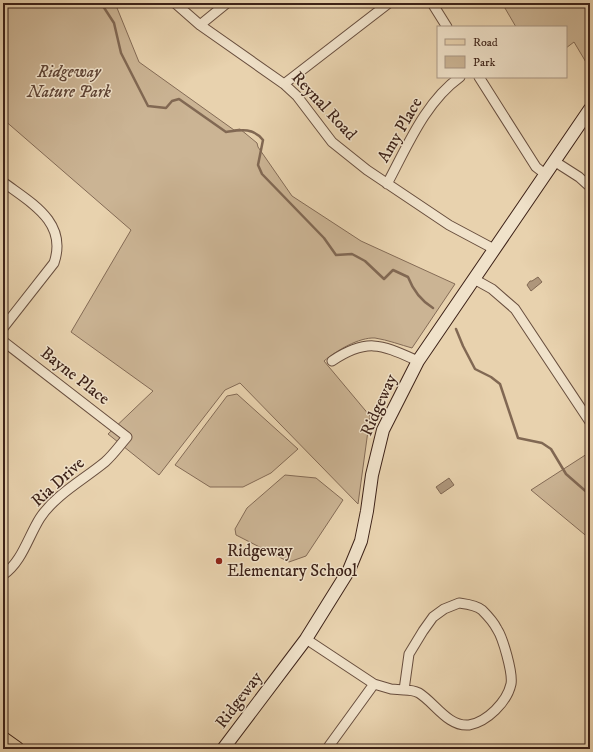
<svg xmlns="http://www.w3.org/2000/svg" width="593" height="752" font-family="'IM FELL DW Pica',serif">
<rect width="100%" height="100%" fill="#e8d2ae"/>
<filter id="stains"><feTurbulence type="fractalNoise" baseFrequency=".005" numOctaves="4"/><feColorMatrix values="0 0 0 0 .2 0 0 0 0 .09 0 0 0 0 .02 0 0 0 .5 -.17"/></filter>
<radialGradient id="worn" r=".72"><stop offset=".6" stop-color="#630" stop-opacity="0"/><stop offset="1" stop-color="#630" stop-opacity=".3"/></radialGradient>
<!-- green -->
<path fill="#cbb494" stroke="#846b56" d="M3,3H115L139,62L234,130L240,129L257,143L258,147L292,196L361,241L455,284L412,348C401,345 388,340 375,338C359,337 336,351 324,361L370,416L358,504L240,383L225,390L159,475L108,434L153,391L71,332L131,230L3,119Z
M502,3H590V69L574,42L566,48V27H516Z
M237,394L298,449L271,473L243,487H210L175,465L227,396Z
M590,452V539L531,490Z
M285,475L316,478L343,500L306,556L289,562L236,535L235,529L247,508Z"/>
<!-- water -->
<path fill="#ae967b" stroke="#816853" d="M538,277L542,282L531,291L527,285L530,281H532Z
M449,478L454,485L441,494L436,487Z"/>
<g fill="none" stroke-linecap="round" stroke-linejoin="round">
<!-- stream -->
<path stroke="#816853" stroke-width="2.5" d="M101,3L114,23L121,53L148,106L166,108L172,101L179,99L226,132C240,130 253,127 263,140L258,165L262,174L324,238L336,255L352,254L365,261L384,279L393,270L408,277C413,290 420,300 433,308
M456,329L463,346L475,369L491,377L500,384L518,438L542,443L551,449L566,474L590,495"/>
<!-- street casing -->
<g stroke="#684e3e" stroke-width="11">
<path id="street" d="M175,3L200,25L284,84L297,96L332,142L367,170L449,225L494,249
M432,3L447,27
M200,25L227,3
M479,77L536,167L545,174
M284,84L389,3
M554,161L579,177L590,187
M3,182C31,203 68,222 54,263L3,328
M387,184C407,147 425,102 460,77
M474,279L492,289L515,309L590,422
M3,341L127,437C120,445 113,455 105,462C83,480 55,495 40,518C28,537 22,562 3,575
M332,361C368,337 382,345 418,361
M459,603C466,604 476,605 482,610C487,615 494,623 497,629C503,638 513,673 511,684C507,702 487,722 469,725C448,727 435,703 419,693C415,691 409,690 404,690L409,654L423,631L433,617L444,609Z
M306,639L374,684L391,689L404,690
M329,746L374,684"/>
</g>
<!-- secondary casing -->
<g stroke="#3d2218" stroke-width="14">
<path id="secondary" d="M223,749L306,639L349,570L361,541L367,511L372,475L383,430L418,361L590,109"/>
</g>
<!-- primary casing -->
<g stroke="#3d2218" stroke-width="16">
<path id="primary" d="M3,739L17,749"/>
</g>
<!-- street -->
<use href="#street" stroke="#f0e2ca" stroke-width="9"/>
<!-- secondary -->
<use href="#secondary" stroke="#f0e2ca" stroke-width="12"/>
<!-- primary -->
<use href="#primary" stroke="#e8d2ae" stroke-width="14"/>
</g>
<!-- markers -->
<circle fill="#8f2418" stroke="#f0e2ca" stroke-width="1.5" cx="219" cy="561" r="4"/>
<g text-anchor="middle" dominant-baseline="central" stroke-width="3" stroke-linejoin="round" paint-order="stroke">
<!-- park labels -->
<g font-size="17" font-style="italic" fill="#604637" stroke="#f0e2ca">
<text x="69" y="72">Ridgeway<tspan x="69" dy="20">Nature Park</tspan></text>
</g>
<!-- street labels -->
<g font-size="17" fill="#3d2218" stroke="#f0e2ca">
<text transform="translate(324 106) rotate(47)">Reynal Road</text>
<text transform="translate(400 130) rotate(-60)">Amy Place</text>
<text transform="translate(75 376) rotate(38)">Bayne Place</text>
<text transform="translate(379 405) rotate(-66)">Ridgeway</text>
<text transform="translate(58 482) rotate(-42)">Ria Drive</text>
<text transform="translate(239 700) rotate(-53)">Ridgeway</text>
</g>
<!-- poi labels -->
<g font-size="17" fill="#3d2218" stroke="#f0e2ca" text-anchor="start">
<text x="227" y="551">Ridgeway<tspan x="227" dy="20">Elementary School</tspan></text>
</g>
</g>
<!-- margin -->
<rect width="593" height="752" fill="none" stroke="#e8d2ae" stroke-width="16"/>
<rect x="4" y="4" width="585" height="744" fill="none" stroke="#3d2218" stroke-width="2"/>
<rect x="8" y="8" width="577" height="736" fill="none" stroke="#3d2218"/>
<!-- legend -->
<rect x="437" y="26" width="130" height="52" fill="#f0e2ca" stroke="#a89583"/>
<rect x="445" y="39" width="20" height="6" fill="#e8d2ae" stroke="#a89583"/>
<text x="473" y="46" font-size="12" fill="#3d2218">Road</text>
<rect x="445" y="56" width="20" height="12" fill="#cbb494" stroke="#a89583"/>
<text x="473" y="66" font-size="12" fill="#3d2218">Park</text>
<rect width="100%" height="100%" filter="url(#stains)"/>
<rect width="100%" height="100%" fill="url(#worn)"/>
</svg>
